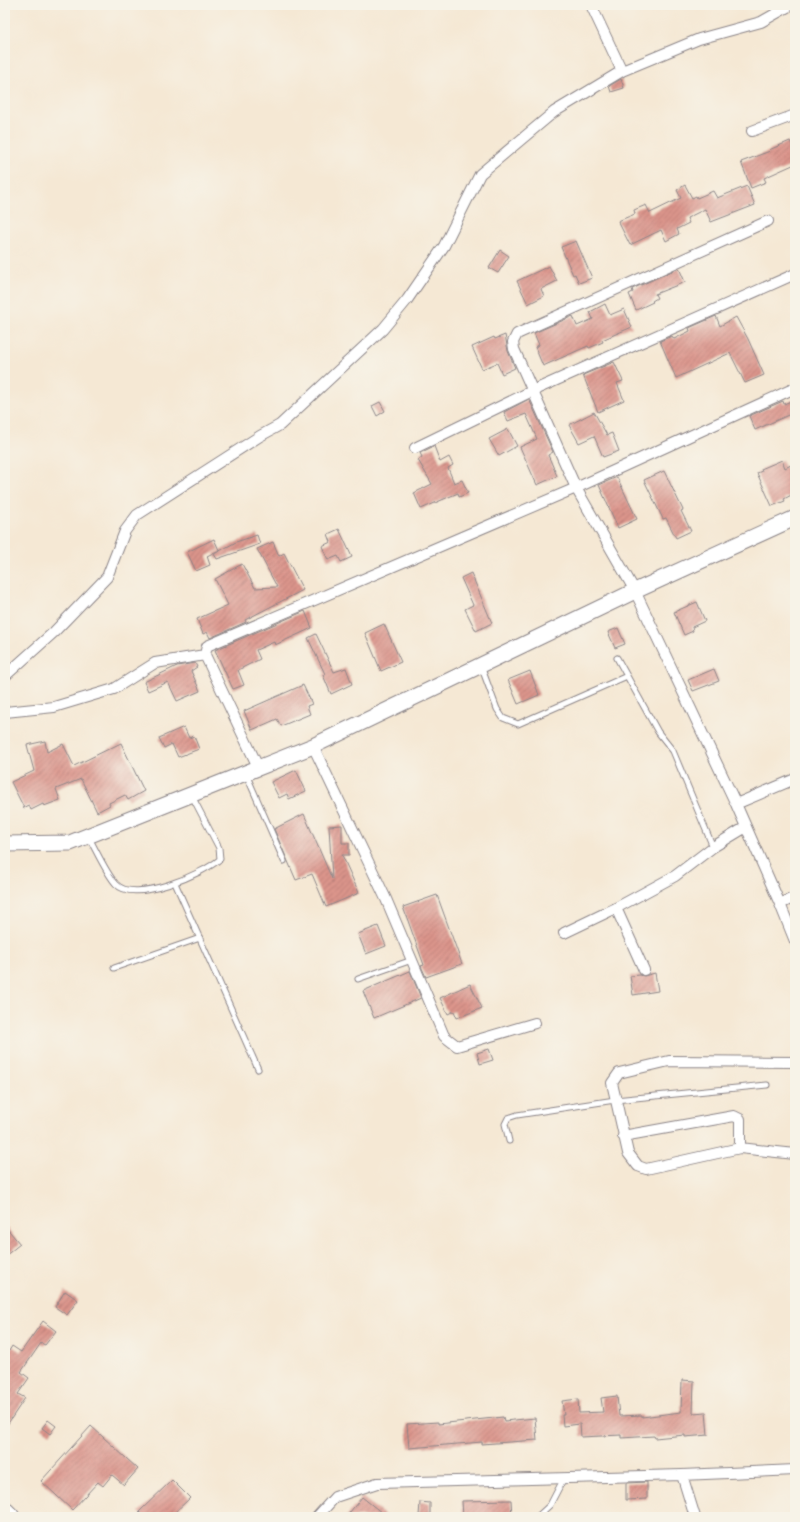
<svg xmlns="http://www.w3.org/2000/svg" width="800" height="1522" font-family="Mali,sans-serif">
<defs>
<pattern id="building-hatch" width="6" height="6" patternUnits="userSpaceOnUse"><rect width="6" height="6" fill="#db948b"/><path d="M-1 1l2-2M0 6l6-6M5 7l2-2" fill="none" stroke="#b17873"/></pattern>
</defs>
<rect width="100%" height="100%" fill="#f7f3e8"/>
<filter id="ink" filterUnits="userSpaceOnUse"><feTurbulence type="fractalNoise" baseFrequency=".025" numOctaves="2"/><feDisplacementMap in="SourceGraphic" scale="8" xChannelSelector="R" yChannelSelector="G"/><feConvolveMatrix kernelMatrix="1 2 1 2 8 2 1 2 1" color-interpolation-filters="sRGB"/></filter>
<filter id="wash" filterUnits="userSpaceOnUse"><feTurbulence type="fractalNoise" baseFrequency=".012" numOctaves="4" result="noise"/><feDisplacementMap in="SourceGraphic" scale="16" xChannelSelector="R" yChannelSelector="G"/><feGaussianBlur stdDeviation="0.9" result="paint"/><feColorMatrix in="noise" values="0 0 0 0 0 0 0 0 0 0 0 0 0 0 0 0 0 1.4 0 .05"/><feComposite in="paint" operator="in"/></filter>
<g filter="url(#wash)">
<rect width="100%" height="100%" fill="#f5e8d4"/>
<g id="blocks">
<!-- building -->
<path fill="url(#building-hatch)" d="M621,79L624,88L611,92L609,86Z
M790,141L795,151V164L764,178L766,182L751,188L741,162L770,151L769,150Z
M685,185L692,198L696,196L697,198L713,191L717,198L747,186L755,205L711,222L705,209L687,218L689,223L677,229L679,234L666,241L661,230L630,245L618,221L635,214L634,210L646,205L650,213L681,198L677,190Z
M576,241L592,278L579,283L575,274L573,275L561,247Z
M500,250L509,256L498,273L489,268Z
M549,266L557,281L541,289L544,296L528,304L517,281Z
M679,268L685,282L655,294L657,298L652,301L653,302L636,310L629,294L633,292L632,289Z
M605,304L610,315L624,309L632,327L602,340L603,342L589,348L588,346L543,366L535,347L539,345L534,333L573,316L577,326L593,319L590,312Z
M716,316L720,326L736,317L748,339L764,375L745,383L730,353L676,378L660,341L672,336L674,339L690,331L689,328Z
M505,335L508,351L515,368L502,374L497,363L482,369L472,347L494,337L495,339Z
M614,362L623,381L617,383L624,400L598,412L583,375Z
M529,399L553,452L548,455L557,476L537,485L520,447L537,439L526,414L508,421L504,412Z
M795,399V412L755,430L749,416L783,401L784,404Z
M380,402L385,411L377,416L372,406Z
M594,412L607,435L612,433L619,451L603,457L594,436L579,443L569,425Z
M508,429L517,446L499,456L489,439Z
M434,446L440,462L449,457L453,465L448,468L454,483L462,480L468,493L459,497L458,493L421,509L414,493L432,484L418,460L422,457L420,453Z
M782,460L785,468L795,463V493L784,499L785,501L772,506L757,473L762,471L761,469Z
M664,471L683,510L681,511L691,531L676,538L666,518L663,519L644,480Z
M617,477L637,519L618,528L599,485Z
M339,529L352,557L341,562L338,556L328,560L322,546L331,542L328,534Z
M257,535L260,544L217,559L214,554L236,542Z
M214,539L219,550L207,556L210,565L196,571L187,552Z
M273,542L279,556L284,553L303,590L245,620L246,622L210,638L207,632L203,634L197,619L228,605L215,579L242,564L255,588L277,587L257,549Z
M471,573L492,623L476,631L465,609L473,605L461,578Z
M697,602L705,621L692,627L693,631L684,635L674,612Z
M305,611L312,628L275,645L274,642L256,650L260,659L238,670L244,685L233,689L215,650Z
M384,624L401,662L381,671L365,633Z
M618,628L625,644L615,648L608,632Z
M316,634L334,672L346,668L352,684L331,694L323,675L325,674L308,638Z
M195,663L197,667L191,671L200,691L177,701L168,682L148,691L144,682L177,666Z
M714,669L719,681L693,691L688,680Z
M530,671L539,695L518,704L508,680Z
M303,685L312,704L307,706L310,714L281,726L277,719L252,730L244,711Z
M184,727L189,738L194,736L199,749L178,757L172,744L164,748L159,738Z
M45,741L47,752L63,744L74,766L121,743L144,791L128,800L125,795L109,803L110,805L97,812L81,779L56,789L60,800L44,806L43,804L31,810L29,805L24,808L11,782L34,771L27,745Z
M296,770L306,791L289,799L287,794L279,798L271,782Z
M304,814L332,879L329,826L342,825V843H349V855H342L359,893L326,907L312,874L296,880L274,829Z
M437,895L462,964L426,977L421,966L424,965L403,907Z
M378,926L386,946L366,954L358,934Z
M410,971L421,998L374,1018L363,991Z
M655,973L658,991L633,995L630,976L640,975L644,976Z
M470,984L482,1008L457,1018L454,1011L448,1014L440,998Z
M489,1049L493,1060L480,1064L477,1053Z
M5,1226L20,1244L5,1256Z
M65,1291L78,1300L67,1315L55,1307Z
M43,1321L56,1331L45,1345L41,1343L21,1372L29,1378L18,1394L25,1398L5,1428V1349L9,1351L12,1346L21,1352Z
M682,1380L694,1381L693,1413L706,1412L708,1435L685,1437V1435L655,1438L654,1436L621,1438V1435L581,1437L580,1424L563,1426L562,1415H564L562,1401L578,1399L579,1413L603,1412L601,1398L617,1396L619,1416L642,1415V1417L681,1412Z
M503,1417L504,1421L535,1418L537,1440L482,1444V1442L409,1448L407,1424L438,1422V1424Z
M48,1420L56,1426L50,1434L42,1428Z
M91,1426L138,1469L124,1485L112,1475L103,1486L98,1482L72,1510L41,1481Z
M172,1480L190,1498L170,1517H144L139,1512Z
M647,1482V1499L626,1500V1483Z
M362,1497L387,1517H346Z
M511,1500L512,1517H463L462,1501Z
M420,1502L430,1503V1516H419Z"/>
</g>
</g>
<g filter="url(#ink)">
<use href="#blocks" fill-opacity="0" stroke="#8c8588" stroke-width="1"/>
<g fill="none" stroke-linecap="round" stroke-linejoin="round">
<!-- lane casing -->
<g stroke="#8c8588" stroke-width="7">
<path id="lane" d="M617,658L658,732L673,751L713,847
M481,666L497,709L503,718L518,724L627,676
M246,774L284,861
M88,836C96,850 106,873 116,884C134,904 203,874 220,859L219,848L192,796
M175,883L258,1069
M114,968L200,938
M358,979L412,960
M509,1141L505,1124L508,1118L517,1115L615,1100L767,1085
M537,1517L550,1505L564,1478"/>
</g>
<!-- street casing -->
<g stroke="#8c8588" stroke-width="12">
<path id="street" d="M591,5L622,71
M752,131L795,115
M768,221L517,334L513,342L514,349L576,488L635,591L736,804L780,904L795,941
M415,448L532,391L795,274
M5,676L54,632L107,577L125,531L137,515L260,436L280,425L383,329L407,300L444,246L480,174L554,112L622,71L699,39L761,22L791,5
M5,712L54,707L114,689L155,663L205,655
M313,746L386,899L444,1036L457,1046L535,1023
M259,769L205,655L207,646L576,488L795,388
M736,804L795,779
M780,904L795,897
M616,908L644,970
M564,933L616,908L675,876L713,847L746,827
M795,1062L669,1061L619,1073L612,1083L628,1153L638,1166L646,1169L740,1148L795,1154
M623,1136L734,1116L740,1119V1148
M682,1475L695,1517
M317,1517L335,1497L377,1483L682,1475L795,1470"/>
</g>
<!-- secondary casing -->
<g stroke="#8c8588" stroke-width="17">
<path id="secondary" d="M5,844L70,843L313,746L635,591L795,518"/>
</g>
<!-- highway casing -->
<g stroke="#8c8588" stroke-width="21">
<path id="highway" d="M5,1512L10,1517"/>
</g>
<!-- lane -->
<use href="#lane" stroke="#fff" stroke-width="5"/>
<!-- street -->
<use href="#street" stroke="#fff" stroke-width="10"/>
<!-- secondary -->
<use href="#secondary" stroke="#fff" stroke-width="15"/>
<!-- highway -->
<use href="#highway" stroke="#fff" stroke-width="19"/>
</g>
</g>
<!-- margin -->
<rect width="800" height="1522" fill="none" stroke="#f7f3e8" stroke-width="20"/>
</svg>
